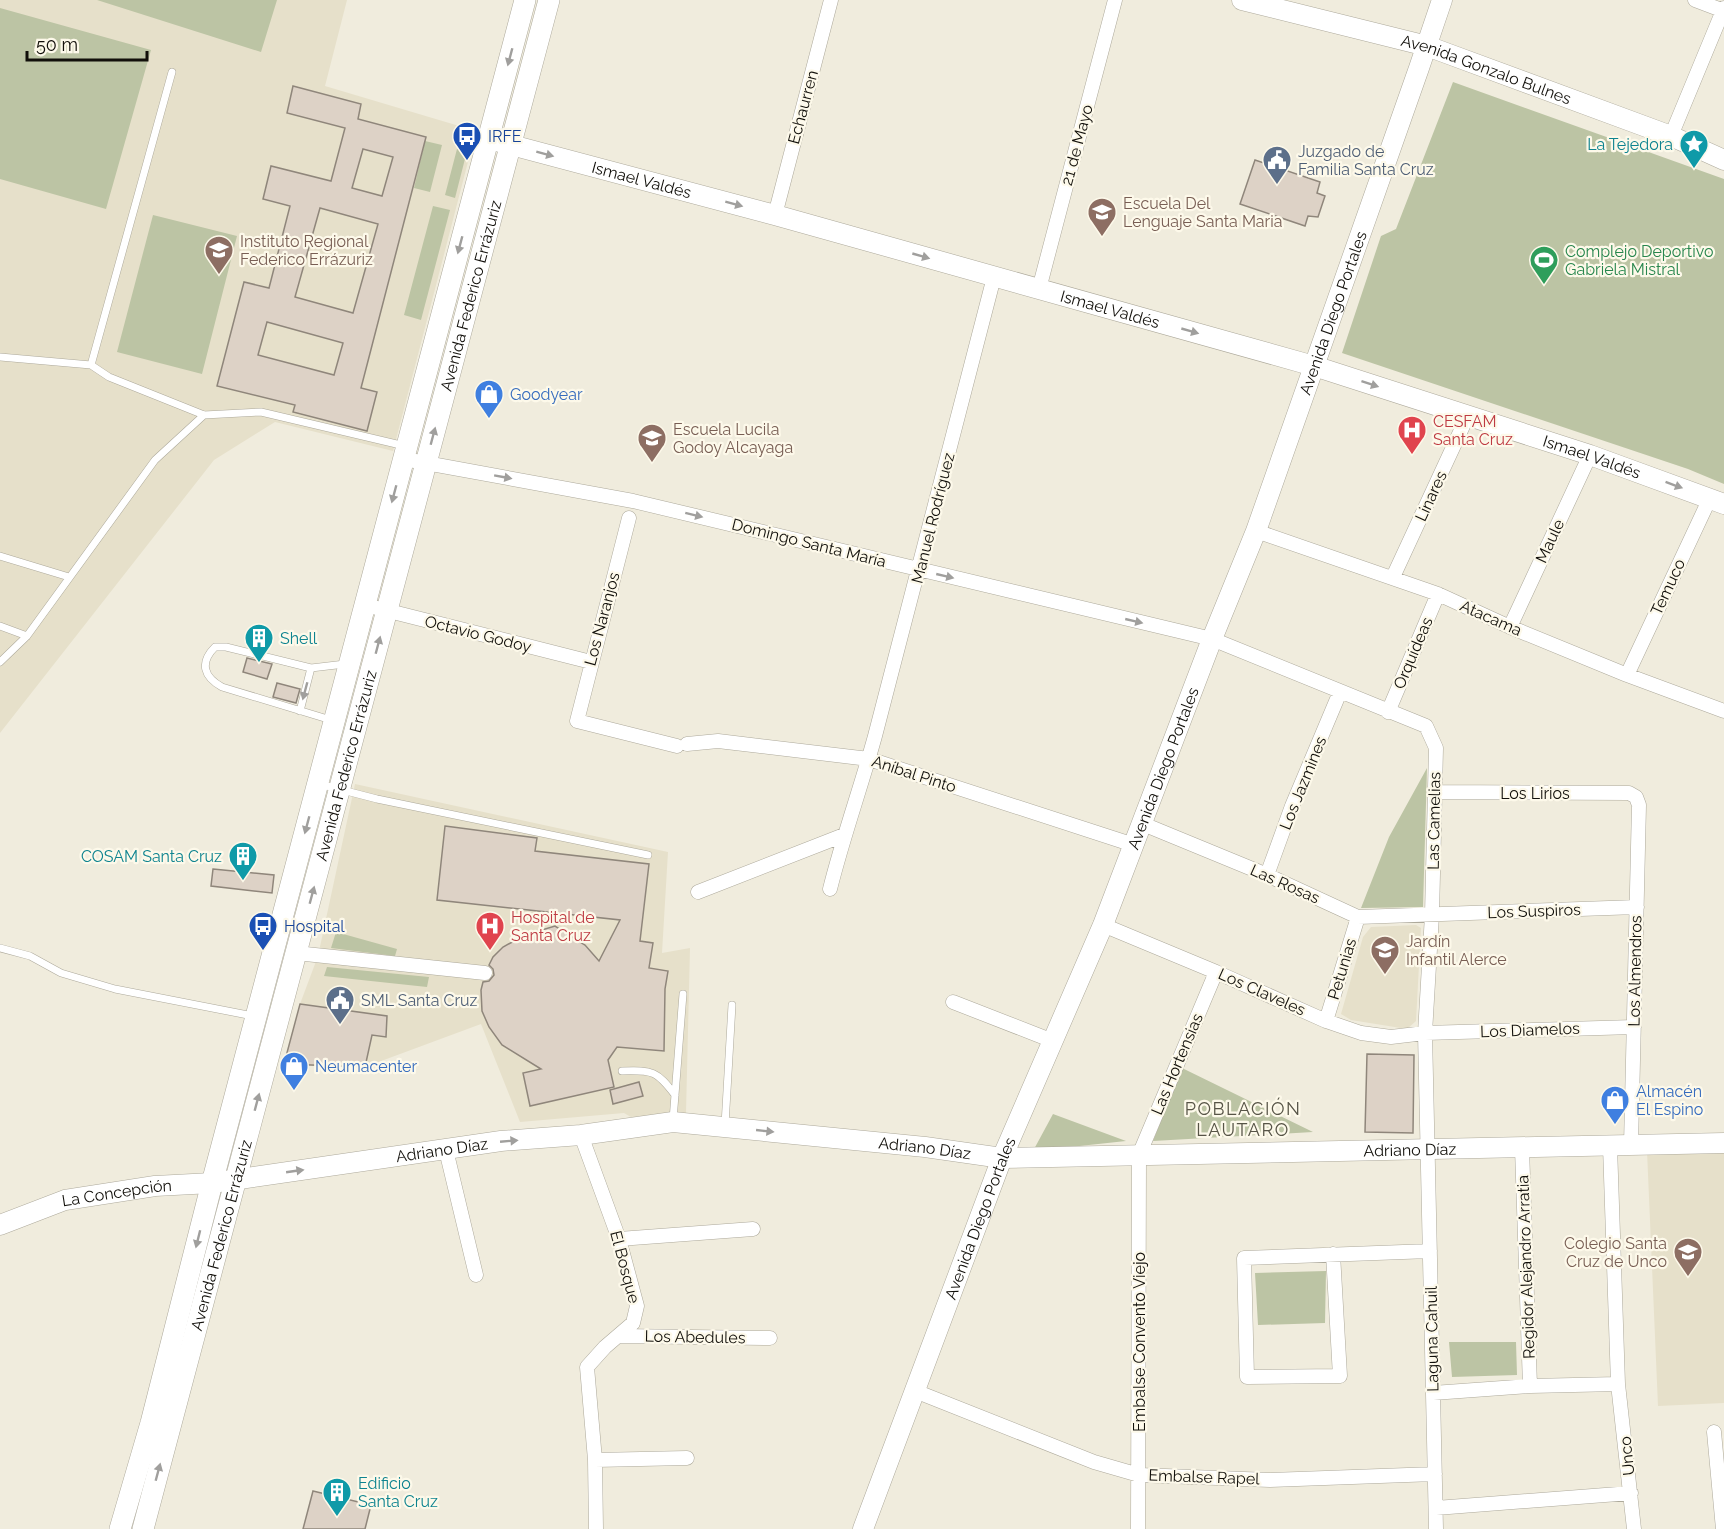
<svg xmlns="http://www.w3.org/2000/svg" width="1724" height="1529" font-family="Raleway,sans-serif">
<rect width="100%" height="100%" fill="#f0ecdd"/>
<!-- built -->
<path fill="#e6e0ca" d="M0,0H347L325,86L476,131L393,451L275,422L214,460L0,733Z
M355,784L668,852L662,953L690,948L686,1113L631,1117L624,1113L520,1122L481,1024L365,1067L284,1064L300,1004L318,956Z
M1416,925L1421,928L1416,1021L1407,1029L1351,1020L1341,1014L1363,937L1371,927Z
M1724,1148V1403L1658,1406L1647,1151Z"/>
<!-- green -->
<path fill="#bcc4a4" d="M97,0H277L261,52Z
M0,8L151,50L106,209L0,179Z
M1453,82L1724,179V484L1688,469L1342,353L1381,236L1396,229Z
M425,141L442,145L430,192L414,188Z
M457,149L467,151L455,198L445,195Z
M433,206L450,210L421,320L404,315Z
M153,215L237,236L202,374L117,352Z
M1427,768L1423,907L1361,908L1389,837Z
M336,932L397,949L395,956L331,948Z
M327,967L429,977L427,987L324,976Z
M1182,1068L1313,1132L1153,1141Z
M1053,1114L1126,1141L1033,1151Z
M1326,1271L1325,1323L1258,1325L1255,1273Z
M1449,1342H1516L1517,1375L1452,1377Z"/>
<!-- building -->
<path fill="#ddd2c6" stroke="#8f867b" stroke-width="1.5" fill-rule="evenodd" d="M293,86L361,104L358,119L426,137L361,388L377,392L367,431L293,412L295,405L217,386L244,282L269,288L290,206L263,199L271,166L331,181L345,128L287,113ZM363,149L393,157L382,196L352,188ZM320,208L378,224L353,313L295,297ZM267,322L343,343L334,375L258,355Z
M1255,160L1320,182L1317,193L1325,196L1318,217L1308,216L1305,226L1240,204Z
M247,658L272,664L267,679L243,672Z
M277,683L300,689L296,703L273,697Z
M445,826L537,838L535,851L649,864L640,941L653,943L649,968L668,971L665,989L664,1051L617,1047L608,1060L614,1087L530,1106L523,1073L541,1069L502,1045L489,1027L482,1011L481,990L483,982L489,981L494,975L493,969L489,965L493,957L503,947L525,935L555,926L585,945L599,961L620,920L437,900Z
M213,869L274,875L272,893L211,886Z
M300,1004L387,1016L386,1037L372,1035L365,1067L284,1064Z
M1367,1054L1414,1055L1413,1133L1365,1132Z
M639,1082L643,1096L613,1104L610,1090Z
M313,1491L371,1505L365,1529H303Z"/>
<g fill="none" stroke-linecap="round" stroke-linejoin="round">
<!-- lane casing -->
<g stroke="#ada99b" stroke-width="8">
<path id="lane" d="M172,72L91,365L109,377L204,415L261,412L405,446
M0,357L91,365
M0,556L69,577
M0,626L27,636
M0,662L27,636L155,460L204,415
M311,668L226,647H215C199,663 204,677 222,687L331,720
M300,711L311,668L345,664
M319,784L377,799L648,855
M0,948L30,956L61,973L115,989L253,1016
M622,1071C653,1070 657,1071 675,1095
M673,1120L683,994
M725,1125L732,1005"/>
</g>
<!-- street casing -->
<g stroke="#ada99b" stroke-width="15">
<path id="street" d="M1695,0L1724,11
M1671,136L1724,8
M775,215L831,0
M1039,289L1115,0
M404,459L633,501L1212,639L1426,726L1436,748L1432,915L1425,1033L1436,1529
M629,518L577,721L677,746
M1256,531L1438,594L1510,627L1627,675L1724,711
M1393,577L1468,415
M365,605L591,662
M1510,627L1590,455
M1627,675L1710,498
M1388,712L1438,594
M687,744L718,741L869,759L1134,845
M1434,792L1629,793L1636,797L1639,805L1631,1145
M1143,824L1267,875L1358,917L1637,907
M1267,875L1292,806L1340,692
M830,889C843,837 861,787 875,736C916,583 955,430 994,277
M698,892L844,835
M1103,925L1216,972L1326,1021L1361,1033L1391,1037L1425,1033L1634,1027
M296,953L485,973
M953,1002L1053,1041
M1326,1021L1358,917
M581,1135L619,1239L637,1306L633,1323L605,1347L587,1367L595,1460L596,1529
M1610,1146L1618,1384L1634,1529
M1522,1148L1530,1386
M446,1150L476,1275
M619,1239L753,1229
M1333,1254L1340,1376L1247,1377L1244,1258L1430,1251
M620,1336L770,1338
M915,1391L1094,1462L1139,1475L1270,1480L1435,1474
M1433,1393L1530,1386L1618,1384
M1714,1432L1723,1529
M595,1460L687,1458
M1436,1508L1631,1493
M1138,1529L1139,1155L1216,972"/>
</g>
<!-- secondary casing -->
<g stroke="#ada99b" stroke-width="21">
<g id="secondary">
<path id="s1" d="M1242,0L1427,46L1671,136L1724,160"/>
<path id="s2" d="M489,139L775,215L1314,366L1590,455L1724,504"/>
<path id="s3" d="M0,1225L65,1200L155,1186L212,1183L501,1141L581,1135L673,1122L925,1147L1002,1158L1724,1143"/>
<path id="s4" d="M863,1529L1002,1158L1103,925L1212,639L1256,531L1419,68L1442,0"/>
</g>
</g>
<!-- primary casing -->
<g stroke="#ada99b" stroke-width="22">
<g id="primary">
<path d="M120,1529L151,1423L212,1183L525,0"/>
<path id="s5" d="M143,1529L549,0"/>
</g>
</g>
<!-- lane -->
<use href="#lane" stroke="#fff" stroke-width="7"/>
<!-- street -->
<use href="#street" stroke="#fff" stroke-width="14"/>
<!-- secondary -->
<use href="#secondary" stroke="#fff" stroke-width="20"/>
<!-- primary -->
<use href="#primary" stroke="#fff" stroke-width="21"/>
</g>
<!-- one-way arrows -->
<defs><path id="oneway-solid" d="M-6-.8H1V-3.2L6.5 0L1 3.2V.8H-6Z" transform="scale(1.5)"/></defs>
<g fill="#a09f9d">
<use href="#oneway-solid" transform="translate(510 57) rotate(105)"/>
<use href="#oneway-solid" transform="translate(545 154) rotate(15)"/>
<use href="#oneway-solid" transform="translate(734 204) rotate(15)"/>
<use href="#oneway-solid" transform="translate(460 245) rotate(105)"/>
<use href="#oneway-solid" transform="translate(921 256) rotate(16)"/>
<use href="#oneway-solid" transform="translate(1190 331) rotate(16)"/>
<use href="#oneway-solid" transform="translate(1370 384) rotate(18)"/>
<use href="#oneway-solid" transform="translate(433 436) rotate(-75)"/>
<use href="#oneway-solid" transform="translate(503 477) rotate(10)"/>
<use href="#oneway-solid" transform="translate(1674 485) rotate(20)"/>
<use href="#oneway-solid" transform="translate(394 494) rotate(105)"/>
<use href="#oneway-solid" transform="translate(694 515) rotate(14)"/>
<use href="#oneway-solid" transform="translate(945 576) rotate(13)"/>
<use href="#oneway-solid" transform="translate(1134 621) rotate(13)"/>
<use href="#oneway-solid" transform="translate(378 645) rotate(-75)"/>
<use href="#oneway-solid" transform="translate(305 691) rotate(105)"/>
<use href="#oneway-solid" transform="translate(307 825) rotate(105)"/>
<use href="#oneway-solid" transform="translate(312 895) rotate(-75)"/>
<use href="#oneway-solid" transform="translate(257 1102) rotate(-75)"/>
<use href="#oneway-solid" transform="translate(765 1131) rotate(6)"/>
<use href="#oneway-solid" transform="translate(509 1141) rotate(-5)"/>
<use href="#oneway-solid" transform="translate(295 1171) rotate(-8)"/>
<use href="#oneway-solid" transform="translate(198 1239) rotate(104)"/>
<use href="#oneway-solid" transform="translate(158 1472) rotate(-75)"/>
</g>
<!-- icons -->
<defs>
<g id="bus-pin" transform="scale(1.5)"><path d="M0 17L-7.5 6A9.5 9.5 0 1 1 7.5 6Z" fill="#1a4fb4" stroke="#fdf9ea"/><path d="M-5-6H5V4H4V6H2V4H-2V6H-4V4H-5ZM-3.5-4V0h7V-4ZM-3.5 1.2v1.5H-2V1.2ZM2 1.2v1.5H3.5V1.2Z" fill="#fff"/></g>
<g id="sight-pin" transform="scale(1.5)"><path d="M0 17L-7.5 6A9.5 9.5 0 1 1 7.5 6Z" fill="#0f9aa8" stroke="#fdf9ea"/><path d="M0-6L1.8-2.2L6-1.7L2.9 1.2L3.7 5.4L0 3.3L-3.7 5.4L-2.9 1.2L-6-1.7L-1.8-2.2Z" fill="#fff"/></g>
<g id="civic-pin" transform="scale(1.5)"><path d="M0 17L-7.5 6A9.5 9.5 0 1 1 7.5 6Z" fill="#5c6f8a" stroke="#fdf9ea"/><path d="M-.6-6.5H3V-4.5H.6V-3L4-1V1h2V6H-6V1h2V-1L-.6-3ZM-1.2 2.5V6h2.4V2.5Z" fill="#fff"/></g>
<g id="school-pin" transform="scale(1.5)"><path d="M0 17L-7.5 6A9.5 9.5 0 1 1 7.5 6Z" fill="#8d6e63" stroke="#fdf9ea"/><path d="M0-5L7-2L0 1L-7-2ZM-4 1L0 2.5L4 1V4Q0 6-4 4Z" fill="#fff"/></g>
<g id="stadium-pin" transform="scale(1.5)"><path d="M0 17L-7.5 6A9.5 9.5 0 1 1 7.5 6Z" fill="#2e9e5b" stroke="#fdf9ea"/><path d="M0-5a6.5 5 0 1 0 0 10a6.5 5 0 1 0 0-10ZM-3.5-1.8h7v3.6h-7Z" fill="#fff"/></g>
<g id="shop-pin" transform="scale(1.5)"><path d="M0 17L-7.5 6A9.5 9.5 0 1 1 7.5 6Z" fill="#3f7fe0" stroke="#fdf9ea"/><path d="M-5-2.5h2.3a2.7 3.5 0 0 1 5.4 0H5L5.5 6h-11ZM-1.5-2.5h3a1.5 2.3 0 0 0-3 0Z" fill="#fff"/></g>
<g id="hospital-pin" transform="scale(1.5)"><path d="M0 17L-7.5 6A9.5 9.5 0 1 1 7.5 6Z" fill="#e0444e" stroke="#fdf9ea"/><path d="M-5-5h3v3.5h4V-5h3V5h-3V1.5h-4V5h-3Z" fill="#fff"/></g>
<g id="building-pin" transform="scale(1.5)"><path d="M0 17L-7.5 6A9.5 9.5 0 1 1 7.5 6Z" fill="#0f9aa8" stroke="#fdf9ea"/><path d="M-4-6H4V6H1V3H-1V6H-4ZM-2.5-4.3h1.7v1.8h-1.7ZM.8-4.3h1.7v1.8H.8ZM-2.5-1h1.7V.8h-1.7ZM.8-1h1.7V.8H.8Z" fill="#fff"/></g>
</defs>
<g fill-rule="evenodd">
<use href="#bus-pin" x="467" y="136"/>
<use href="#sight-pin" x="1694" y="144"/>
<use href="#civic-pin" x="1277" y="160"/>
<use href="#school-pin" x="1102" y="212"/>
<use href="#school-pin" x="219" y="250"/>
<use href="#stadium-pin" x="1544" y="260"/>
<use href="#shop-pin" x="489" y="394"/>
<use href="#hospital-pin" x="1412" y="430"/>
<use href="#school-pin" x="652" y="438"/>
<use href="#building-pin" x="259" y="638"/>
<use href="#building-pin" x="243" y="856"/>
<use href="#bus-pin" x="263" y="926"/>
<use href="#hospital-pin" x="490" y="926"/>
<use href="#school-pin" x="1385" y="950"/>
<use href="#civic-pin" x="340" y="1000"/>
<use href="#shop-pin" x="294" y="1066"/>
<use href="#shop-pin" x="1615" y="1100"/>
<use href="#school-pin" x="1688" y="1252"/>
<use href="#building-pin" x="337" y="1492"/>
</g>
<g text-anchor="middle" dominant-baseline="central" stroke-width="4.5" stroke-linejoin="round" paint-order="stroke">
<!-- street labels -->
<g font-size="16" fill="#110f0a" stroke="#fdf9ea">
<text stroke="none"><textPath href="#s1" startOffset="254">Avenida Gonzalo Bulnes</textPath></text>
<text transform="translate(803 107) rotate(-75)">Echaurren</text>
<text transform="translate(1077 145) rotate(-75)">21 de Mayo</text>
<text stroke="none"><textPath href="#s2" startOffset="158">Ismael Valdés</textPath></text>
<text stroke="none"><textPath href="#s5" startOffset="1276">Avenida Federico Errázuriz</textPath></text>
<text stroke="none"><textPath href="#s2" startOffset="644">Ismael Valdés</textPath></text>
<text stroke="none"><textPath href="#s4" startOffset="1304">Avenida Diego Portales</textPath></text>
<text stroke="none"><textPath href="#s2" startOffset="1148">Ismael Valdés</textPath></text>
<text transform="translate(1431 496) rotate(-65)">Linares</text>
<text transform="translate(933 518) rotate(-76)">Manuel Rodríguez</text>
<text transform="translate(1550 541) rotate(-65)">Maule</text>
<text transform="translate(809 543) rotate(14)">Domingo Santa María</text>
<text transform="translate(1668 587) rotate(-65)">Temuco</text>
<text transform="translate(1491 618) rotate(24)">Atacama</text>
<text transform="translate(602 619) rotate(-75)">Los Naranjos</text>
<text transform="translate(478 634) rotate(14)">Octavio Godoy</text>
<text transform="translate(1413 653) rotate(-67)">Orquídeas</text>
<text stroke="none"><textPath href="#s5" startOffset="790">Avenida Federico Errázuriz</textPath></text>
<text stroke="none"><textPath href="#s4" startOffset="818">Avenida Diego Portales</textPath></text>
<text transform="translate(914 774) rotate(18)">Aníbal Pinto</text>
<text transform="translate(1303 783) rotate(-68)">Los Jazmines</text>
<text x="1535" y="793">Los Lirios</text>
<text transform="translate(1434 821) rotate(-89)">Las Camelias</text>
<text transform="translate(1285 884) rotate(24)">Las Rosas</text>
<text transform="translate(1534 911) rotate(-2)">Los Suspiros</text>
<text transform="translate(1342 969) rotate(-73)">Petunias</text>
<text transform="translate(1635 971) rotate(-89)">Los Almendros</text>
<text transform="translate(1262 992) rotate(24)">Los Claveles</text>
<text transform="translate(1530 1030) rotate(-2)">Los Diamelos</text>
<text transform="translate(1177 1064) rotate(-67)">Las Hortensias</text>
<text stroke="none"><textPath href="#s3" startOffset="936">Adriano Díaz</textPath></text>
<text stroke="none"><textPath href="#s3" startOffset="450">Adriano Díaz</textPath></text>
<text stroke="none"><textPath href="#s3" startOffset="1422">Adriano Díaz</textPath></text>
<text stroke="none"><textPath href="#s3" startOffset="122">La Concepción</textPath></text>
<text stroke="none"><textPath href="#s4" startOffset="332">Avenida Diego Portales</textPath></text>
<text stroke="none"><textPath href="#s5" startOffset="304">Avenida Federico Errázuriz</textPath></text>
<text transform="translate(625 1267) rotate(75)">El Bosque</text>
<text transform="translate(1526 1267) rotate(-92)">Regidor Alejandro Arratia</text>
<text transform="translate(695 1337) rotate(1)">Los Abedules</text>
<text transform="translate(1432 1339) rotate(-91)">Laguna Cahuil</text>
<text transform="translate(1139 1342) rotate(-90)">Embalse Convento Viejo</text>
<text transform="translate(1627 1456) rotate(-96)">Unco</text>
<text transform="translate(1204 1477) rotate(2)">Embalse Rapel</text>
</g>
<!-- transit labels -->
<g font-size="16" fill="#164399" stroke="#fdf9ea" text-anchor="start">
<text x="488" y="136">IRFE</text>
<text x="284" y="926">Hospital</text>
</g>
<!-- culture labels -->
<g font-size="16" fill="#0d838f" stroke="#fdf9ea" text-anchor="end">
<text x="1673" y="144">La Tejedora</text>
<text x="280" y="638" text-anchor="start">Shell</text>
<text x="222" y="856">COSAM Santa Cruz</text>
<text x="358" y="1483" text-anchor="start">Edificio<tspan x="358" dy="18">Santa Cruz</tspan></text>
</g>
<!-- service labels -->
<g font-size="16" fill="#4e5e75" stroke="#fdf9ea" text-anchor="start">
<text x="1298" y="151">Juzgado de<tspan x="1298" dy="18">Familia Santa Cruz</tspan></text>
<text x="361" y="1000">SML Santa Cruz</text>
</g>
<!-- education labels -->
<g font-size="16" fill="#785e54" stroke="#fdf9ea" text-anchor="start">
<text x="1123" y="203">Escuela Del<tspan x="1123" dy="18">Lenguaje Santa Maria</tspan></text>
<text x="240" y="241">Instituto Regional<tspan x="240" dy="18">Federico Errázuriz</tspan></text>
<text x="673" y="429">Escuela Lucila<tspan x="673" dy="18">Godoy Alcayaga</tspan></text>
<text x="1406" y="941">Jardín<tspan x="1406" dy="18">Infantil Alerce</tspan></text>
<text x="1667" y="1243" text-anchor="end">Colegio Santa<tspan x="1667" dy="18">Cruz de Unco</tspan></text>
</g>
<!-- leisure labels -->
<g font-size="16" fill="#27864d" stroke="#fdf9ea" text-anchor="start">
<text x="1565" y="251">Complejo Deportivo<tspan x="1565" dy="18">Gabriela Mistral</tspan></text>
</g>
<!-- shop labels -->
<g font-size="16" fill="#366cbe" stroke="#fdf9ea" text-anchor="start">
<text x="510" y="394">Goodyear</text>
<text x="315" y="1066">Neumacenter</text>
<text x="1636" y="1091">Almacén<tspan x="1636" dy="18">El Espino</tspan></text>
</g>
<!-- health labels -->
<g font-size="16" fill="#be3a42" stroke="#fdf9ea" text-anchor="start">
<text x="1433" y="421">CESFAM<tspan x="1433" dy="18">Santa Cruz</tspan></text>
<text x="511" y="917">Hospital de<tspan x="511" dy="18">Santa Cruz</tspan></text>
</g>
<!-- neighbourhood labels -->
<g font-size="18" letter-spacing="1.5" fill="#575447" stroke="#fdf9ea">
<text x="1243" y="1108">POBLACIÓN<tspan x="1243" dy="21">LAUTARO</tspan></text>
</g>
</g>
<!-- scale -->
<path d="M27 51v9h120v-9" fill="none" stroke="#110f0a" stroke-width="3"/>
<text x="36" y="51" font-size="18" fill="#110f0a" stroke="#fdf9ea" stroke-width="4.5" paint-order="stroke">50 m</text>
</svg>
